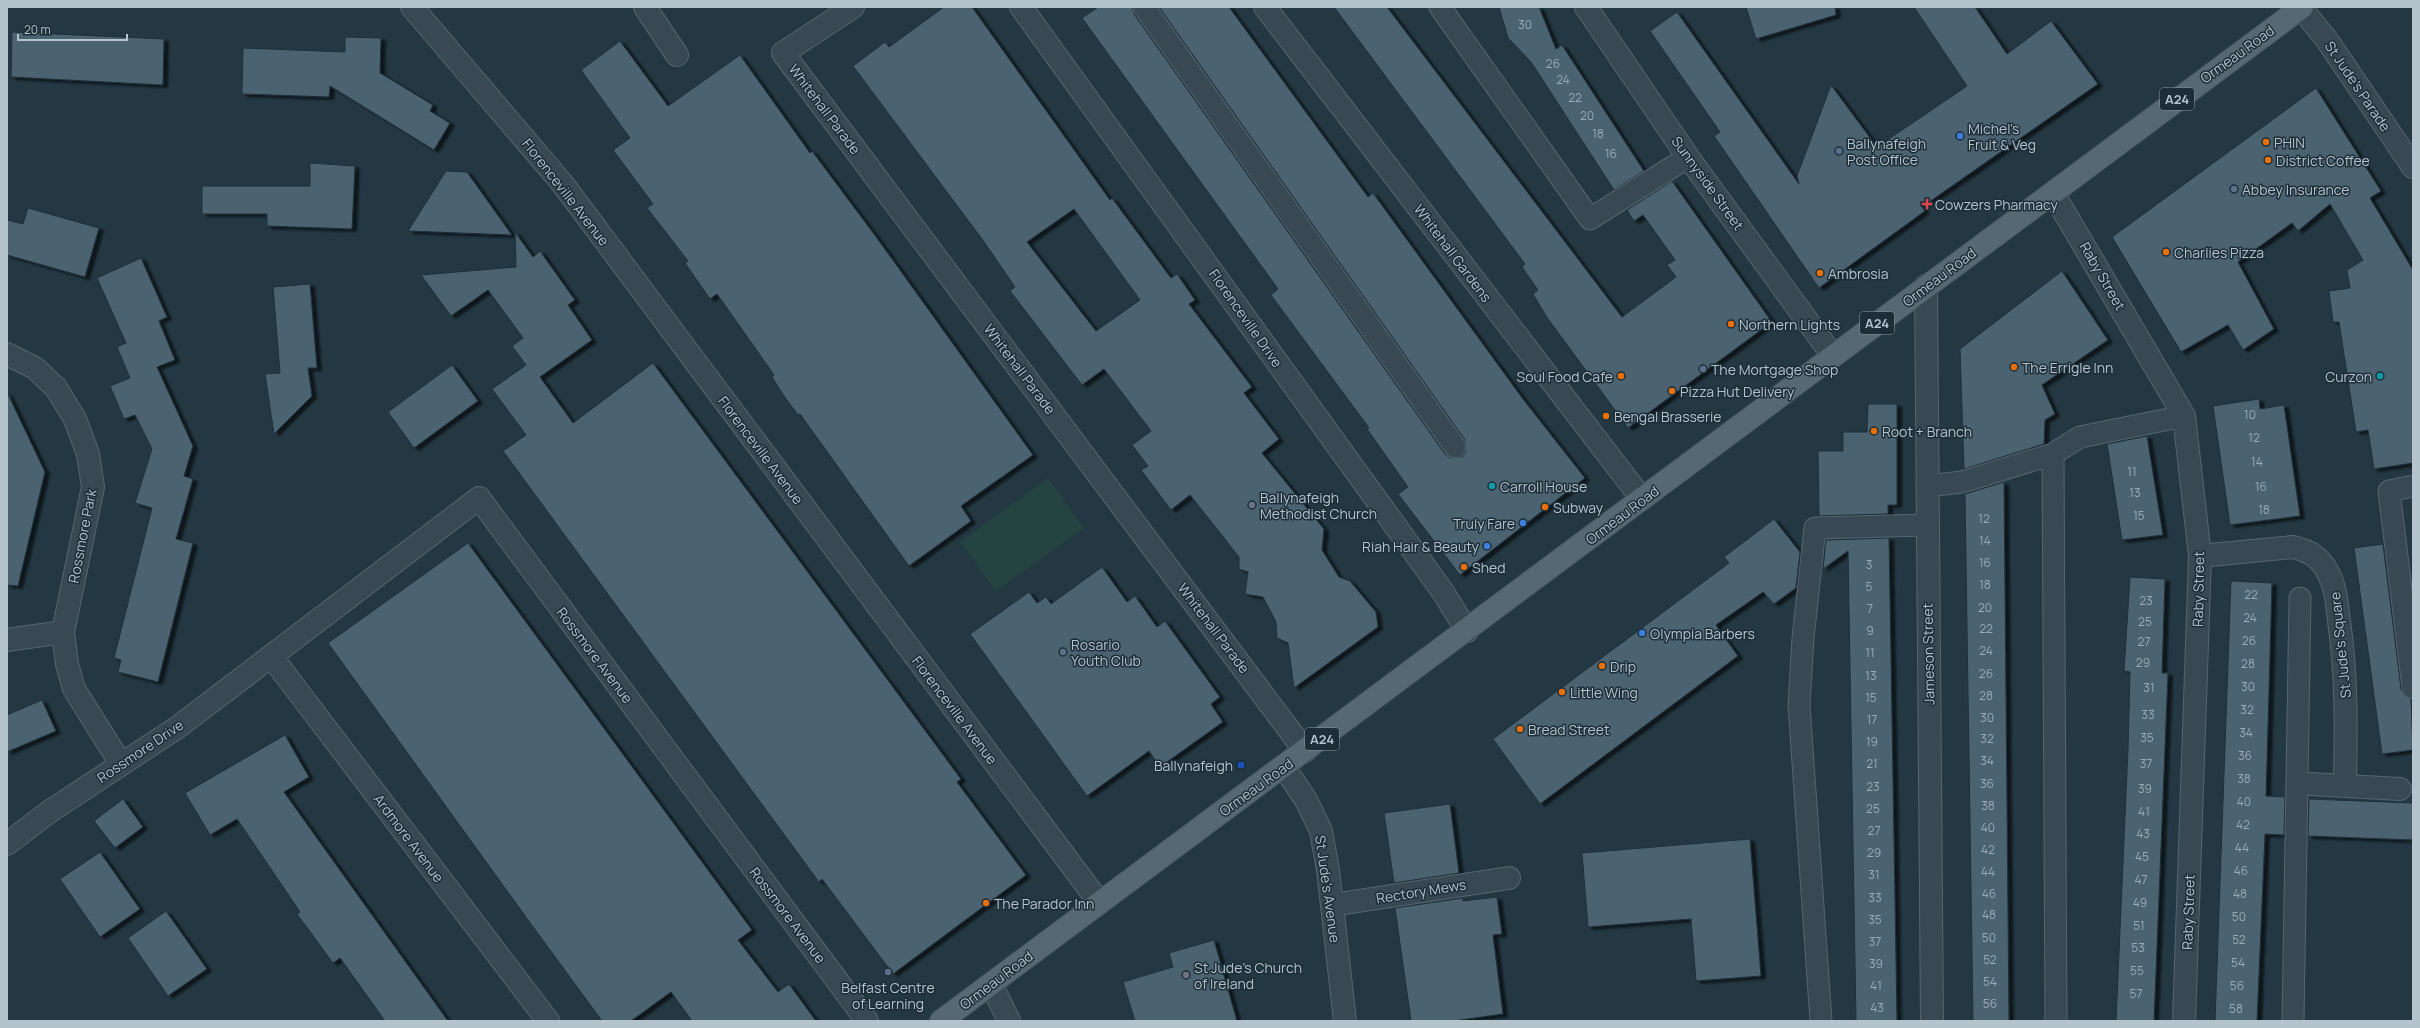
<svg xmlns="http://www.w3.org/2000/svg" width="2420" height="1028" font-family="Manrope,sans-serif">
<defs>
<filter id="shadow"><feDropShadow dx="4.5" dy="2.5" stdDeviation="1" flood-color="#0009"/></filter>
</defs>
<rect width="100%" height="100%" fill="#233843"/>
<!-- green -->
<path fill="#254441" d="M1048,478L1084,528L996,591L960,542Z"/>
<!-- building -->
<path fill="#4c626f" stroke="#1f303a" fill-rule="evenodd" filter="url(#shadow)" d="M944,7H972L1110,200L1112,198L1171,278L1177,274L1195,300L1189,304L1252,387L1244,393L1279,439L1262,453L1324,529L1322,550L1339,577L1350,581L1376,612L1378,627L1294,688L1288,643L1277,638L1276,622L1263,597L1245,594L1248,572L1239,569V557L1190,495L1171,510L1141,470L1148,466L1132,445L1151,431L1104,369L1082,385L1010,291L1015,287L982,239L853,66L885,42L889,47ZM1074,209L1140,300L1096,331L1027,242Z
M1098,7H1132L1134,14L1445,454L1450,458L1462,457L1466,452L1465,440L1159,7H1229L1368,197L1373,193L1523,399L1585,478L1460,575L1398,494L1408,487L1367,429L1369,428L1271,295L1278,289L1082,18Z
M1334,7H1387L1622,317L1676,277L1667,265L1675,260L1643,215L1634,221L1627,210L1672,181L1772,322L1628,428L1546,316L1533,294L1538,290L1522,267L1525,264Z
M1499,7H1539L1556,49L1562,45L1644,171L1614,190L1531,62L1508,38Z
M1746,7H1835L1836,15L1756,39Z
M1914,7H1975L2007,54L2051,21L2098,84L1922,207L1925,211L1819,288L1714,136L1720,132L1650,31L1677,12L1799,184L1797,176L1831,85L1877,147L1967,86Z
M12,32L164,39L163,85L11,77Z
M345,37L381,38L380,73L433,105L430,111L450,123L434,150L330,86L329,97L242,94L243,48L345,52Z
M620,41L668,106L740,55L810,153L812,151L877,238L1033,455L961,506L971,521L909,566L800,414L798,415L784,396L772,377L774,375L717,294L710,299L685,263L688,261L647,208L653,204L613,150L630,138L581,70Z
M2316,88L2381,191L2370,198L2413,270V463L2374,469L2368,430L2356,432L2339,322H2333L2329,291L2350,288L2347,270L2363,260L2330,204L2298,231L2292,223L2238,262L2274,329L2243,350L2228,325L2181,352L2112,237Z
M310,163L355,166L352,229L267,226V214H202V186H310Z
M446,171L467,172L512,235L408,231Z
M28,208L99,228L85,277L7,255V220L23,224Z
M515,232L533,257L540,251L575,300L568,305L592,340L540,377L573,423L653,363L961,779L957,782L1026,875L893,974L822,879L819,882L802,859L503,451L526,435L492,389L526,365L512,346L523,338L488,290L451,316L421,275L516,267Z
M141,258L167,317L159,321L175,360L157,367L193,446L184,476L193,479L176,539L193,543L158,682L118,672L121,660L114,658L152,508L135,503L152,449L135,415L124,419L110,386L130,378L117,347L126,343L97,278Z
M2062,271L2108,340L2042,385L2055,414L2045,420L2044,444L1964,469L1960,349Z
M310,284L317,368H308L312,396L274,434L265,374L280,373L273,287Z
M452,365L478,401L414,448L388,412Z
M7,392L45,472L18,586L7,585Z
M2259,399L2260,409L2284,405L2300,516L2230,525L2213,406Z
M1868,404H1897V505H1888V514L1819,516L1818,451H1843V432H1867Z
M2147,436L2163,535L2122,540L2107,444Z
M2004,482L2009,1021H1973L1965,494Z
M1774,519L1800,552L1796,588L1774,604L1763,592L1716,625L1738,656L1540,804L1493,739L1729,563L1724,557Z
M1889,538L1897,1021H1856L1848,551L1823,569L1826,540Z
M468,543L752,930L738,940L778,992L789,984L816,1021H692L671,992L631,1021H602L528,920L328,643Z
M2383,544L2401,689L2404,695L2411,699L2413,750L2382,754L2354,548Z
M1102,567L1127,602L1135,596L1157,627L1165,621L1220,697L1211,704L1223,722L1160,767L1149,751L1087,796L970,634L1029,592L1037,603L1046,597L1051,604Z
M2130,577L2165,579L2162,673H2168L2154,1021H2116L2128,749L2130,672L2124,671Z
M2231,581L2272,583L2266,796L2285,797L2284,835L2265,834L2257,1021H2215Z
M42,700L56,731L7,752V715Z
M285,735L309,777L284,792L448,1021H385L340,958L333,963L297,914L300,912L237,819L210,835L185,793Z
M123,799L143,827L115,848L94,821Z
M2309,799L2413,803V840L2308,836Z
M1450,804L1459,873L1394,883L1384,813Z
M1750,839L1761,976L1696,981L1691,919L1588,927L1582,853Z
M100,852L140,909L100,937L60,879Z
M1497,897L1502,934L1493,935L1503,1014L1453,1021H1411L1395,908L1463,898V901Z
M166,911L207,969L168,996L128,938Z
M1214,940L1237,1021H1135L1123,982L1173,967L1169,953Z"/>
<g fill="none" stroke-linecap="round" stroke-linejoin="round">
<!-- service casing -->
<g stroke="#566670" stroke-width="23">
<path id="service" d="M1144,7L1455,447
M1440,7L1590,219L1688,157
M2053,454L2056,1021
M1927,486L1962,482L2053,454L2080,437L2184,416
M2413,486L2389,491L2413,688
M1821,1021L1799,705L1803,638L1815,528L1927,525
M2293,1021L2300,598"/>
</g>
<!-- minor casing -->
<g stroke="#566670" stroke-width="24">
<path id="minor" d="M412,7L562,183L1099,902
M645,7L677,55
M853,7L783,53L1305,751
M1021,7L1443,592L1467,631
M1265,7L1642,499
M2301,8L2327,40L2413,167
M2053,193L2184,416L2200,556L2184,1021
M1926,286L1932,1021
M7,354L35,368L56,388L75,419L88,454L93,487L63,632L67,664L74,689L121,764
M2200,556L2293,547C2307,550 2320,557 2327,571C2336,586 2337,604 2339,621C2347,676 2346,730 2345,785
M7,640L63,632
M271,656L548,1021
M1284,767L1306,800L1321,831L1328,870L1345,1021
M2311,784L2400,789
M7,844L49,812L178,727L479,498L867,1021
M1332,905L1509,878
M991,984L1009,1021"/>
</g>
<!-- tertiary casing -->
<g stroke="#566670" stroke-width="24">
<path id="tertiary" d="M1586,7L1688,157L1833,356"/>
</g>
<!-- primary casing -->
<g stroke="#45555f" stroke-width="24">
<path id="primary" d="M941,1021L2302,7"/>
</g>
<!-- service -->
<use href="#service" stroke="#384953" stroke-width="21"/>
<!-- minor -->
<use href="#minor" stroke="#384953" stroke-width="22"/>
<!-- tertiary -->
<use href="#tertiary" stroke="#384953" stroke-width="22"/>
<!-- primary -->
<use href="#primary" stroke="#566873" stroke-width="22"/>
</g>
<!-- markers -->
<g fill="#3f7fe0" stroke="#1d2e38" stroke-width="1.5">
<circle cx="1960" cy="136" r="4"/>
<circle cx="1523" cy="523" r="4"/>
<circle cx="1487" cy="546" r="4"/>
<circle cx="1642" cy="633" r="4"/>
</g>
<g fill="#e8710a" stroke="#1d2e38" stroke-width="1.5">
<circle cx="2266" cy="142" r="4"/>
<circle cx="2268" cy="160" r="4"/>
<circle cx="2166" cy="252" r="4"/>
<circle cx="1820" cy="273" r="4"/>
<circle cx="1731" cy="324" r="4"/>
<circle cx="2014" cy="367" r="4"/>
<circle cx="1621" cy="376" r="4"/>
<circle cx="1672" cy="391" r="4"/>
<circle cx="1606" cy="416" r="4"/>
<circle cx="1874" cy="431" r="4"/>
<circle cx="1545" cy="507" r="4"/>
<circle cx="1464" cy="567" r="4"/>
<circle cx="1602" cy="666" r="4"/>
<circle cx="1562" cy="692" r="4"/>
<circle cx="1520" cy="729" r="4"/>
<circle cx="986" cy="903" r="4"/>
</g>
<g fill="#5c6f8a" stroke="#1d2e38" stroke-width="1.5">
<circle cx="1839" cy="151" r="4"/>
<circle cx="2234" cy="189" r="4"/>
<circle cx="1703" cy="369" r="4"/>
<circle cx="1063" cy="652" r="4"/>
<circle cx="888" cy="972" r="4"/>
</g>
<path fill="#e0444e" stroke="#1d2e38" stroke-width="1.5" d="M1925 198h4v4h4v4h-4v4h-4v-4h-4v-4h4z"/>
<g fill="#0f9aa8" stroke="#1d2e38" stroke-width="1.5">
<circle cx="2380" cy="376" r="4"/>
<circle cx="1492" cy="486" r="4"/>
</g>
<g fill="#6b7280" stroke="#1d2e38" stroke-width="1.5">
<circle cx="1252" cy="505" r="4"/>
<circle cx="1186" cy="975" r="4"/>
</g>
<rect fill="#1a4fb4" stroke="#1d2e38" stroke-width="1.5" x="1237" y="761" width="8" height="8" rx="2"/>
<g text-anchor="middle" dominant-baseline="central" stroke-width="3" stroke-linejoin="round" paint-order="stroke">
<!-- number labels -->
<g font-size="12" fill="#9babb6">
<text x="1525" y="24">30</text>
<text x="1553" y="63">26</text>
<text x="1563" y="79">24</text>
<text x="1575" y="97">22</text>
<text x="1587" y="115">20</text>
<text x="1598" y="133">18</text>
<text x="1611" y="153">16</text>
<text x="2250" y="414">10</text>
<text x="2254" y="437">12</text>
<text x="2257" y="461">14</text>
<text x="2132" y="471">11</text>
<text x="2261" y="486">16</text>
<text x="2135" y="492">13</text>
<text x="2264" y="509">18</text>
<text x="2139" y="515">15</text>
<text x="1984" y="518">12</text>
<text x="1985" y="540">14</text>
<text x="1985" y="562">16</text>
<text x="1869" y="564">3</text>
<text x="1985" y="584">18</text>
<text x="1869" y="586">5</text>
<text x="2251" y="594">22</text>
<text x="2146" y="600">23</text>
<text x="1985" y="607">20</text>
<text x="1870" y="608">7</text>
<text x="2250" y="617">24</text>
<text x="2145" y="621">25</text>
<text x="1986" y="628">22</text>
<text x="1870" y="630">9</text>
<text x="2249" y="640">26</text>
<text x="2144" y="641">27</text>
<text x="1986" y="650">24</text>
<text x="1870" y="652">11</text>
<text x="2143" y="662">29</text>
<text x="2248" y="663">28</text>
<text x="1986" y="673">26</text>
<text x="1871" y="675">13</text>
<text x="2248" y="686">30</text>
<text x="2149" y="687">31</text>
<text x="1986" y="695">28</text>
<text x="1871" y="697">15</text>
<text x="2247" y="709">32</text>
<text x="2148" y="714">33</text>
<text x="1987" y="717">30</text>
<text x="1872" y="719">17</text>
<text x="2246" y="732">34</text>
<text x="2147" y="737">35</text>
<text x="1987" y="738">32</text>
<text x="1872" y="741">19</text>
<text x="2245" y="755">36</text>
<text x="1987" y="760">34</text>
<text x="1872" y="763">21</text>
<text x="2146" y="763">37</text>
<text x="2244" y="778">38</text>
<text x="1987" y="783">36</text>
<text x="1873" y="786">23</text>
<text x="2145" y="788">39</text>
<text x="2244" y="801">40</text>
<text x="1988" y="805">38</text>
<text x="1873" y="808">25</text>
<text x="2144" y="811">41</text>
<text x="2243" y="824">42</text>
<text x="1988" y="827">40</text>
<text x="1874" y="830">27</text>
<text x="2143" y="833">43</text>
<text x="2242" y="847">44</text>
<text x="1988" y="849">42</text>
<text x="1874" y="852">29</text>
<text x="2142" y="856">45</text>
<text x="2241" y="870">46</text>
<text x="1988" y="871">44</text>
<text x="1874" y="874">31</text>
<text x="2141" y="879">47</text>
<text x="1989" y="893">46</text>
<text x="2240" y="893">48</text>
<text x="1875" y="897">33</text>
<text x="2140" y="902">49</text>
<text x="1989" y="914">48</text>
<text x="2239" y="916">50</text>
<text x="1875" y="919">35</text>
<text x="2139" y="925">51</text>
<text x="1989" y="937">50</text>
<text x="2239" y="939">52</text>
<text x="1875" y="941">37</text>
<text x="2138" y="947">53</text>
<text x="1990" y="959">52</text>
<text x="2238" y="962">54</text>
<text x="1876" y="963">39</text>
<text x="2137" y="970">55</text>
<text x="1990" y="981">54</text>
<text x="1876" y="985">41</text>
<text x="2237" y="985">56</text>
<text x="2136" y="993">57</text>
<text x="1990" y="1003">56</text>
<text x="1877" y="1007">43</text>
<text x="2236" y="1008">58</text>
</g>
<!-- shield labels -->
<g fill="#1d2e38" stroke="#8796a0" stroke-width="1">
<rect x="2160" y="88" width="34" height="22" rx="3"/>
<rect x="1860" y="312" width="34" height="22" rx="3"/>
<rect x="1305" y="728" width="34" height="22" rx="3"/>
</g>
<g font-size="13" font-weight="bold" fill="#b5c3cd">
<text x="2177" y="99">A24</text>
<text x="1877" y="323">A24</text>
<text x="1322" y="739">A24</text>
</g>
<!-- street labels -->
<g font-size="14" fill="#b5c3cd" stroke="#1d2e38">
<text transform="translate(2237 54) rotate(-36)">Ormeau Road</text>
<text transform="translate(2358 86) rotate(56)">St Jude's Parade</text>
<text transform="translate(825 109) rotate(53)">Whitehall Parade</text>
<text transform="translate(1708 183) rotate(54)">Sunnyside Street</text>
<text transform="translate(566 192) rotate(52)">Florenceville Avenue</text>
<text transform="translate(1453 253) rotate(53)">Whitehall Gardens</text>
<text transform="translate(2103 276) rotate(60)">Raby Street</text>
<text transform="translate(1939 277) rotate(-37)">Ormeau Road</text>
<text transform="translate(1246 318) rotate(55)">Florenceville Drive</text>
<text transform="translate(1020 369) rotate(53)">Whitehall Parade</text>
<text transform="translate(761 450) rotate(53)">Florenceville Avenue</text>
<text transform="translate(1622 515) rotate(-37)">Ormeau Road</text>
<text transform="translate(82 536) rotate(-79)">Rossmore Park</text>
<text transform="translate(2198 589) rotate(-89)">Raby Street</text>
<text transform="translate(1214 628) rotate(53)">Whitehall Parade</text>
<text transform="translate(2340 645) rotate(-96)">St Jude's Square</text>
<text transform="translate(1928 654) rotate(-91)">Jameson Street</text>
<text transform="translate(595 655) rotate(53)">Rossmore Avenue</text>
<text transform="translate(955 710) rotate(53)">Florenceville Avenue</text>
<text transform="translate(140 751) rotate(-34)">Rossmore Drive</text>
<text transform="translate(1256 787) rotate(-36)">Ormeau Road</text>
<text transform="translate(409 838) rotate(53)">Ardmore Avenue</text>
<text transform="translate(1328 889) rotate(82)">St Jude's Avenue</text>
<text transform="translate(1421 891) rotate(-9)">Rectory Mews</text>
<text transform="translate(2188 912) rotate(-88)">Raby Street</text>
<text transform="translate(788 915) rotate(53)">Rossmore Avenue</text>
<text transform="translate(996 980) rotate(-37)">Ormeau Road</text>
</g>
<!-- poi labels -->
<g font-size="14" fill="#b5c3cd" stroke="#1d2e38" text-anchor="start">
<text x="1968" y="128">Michel's<tspan x="1968" dy="16">Fruit &amp; Veg</tspan></text>
<text x="2274" y="142">PHIN</text>
<text x="1847" y="143">Ballynafeigh<tspan x="1847" dy="16">Post Office</tspan></text>
<text x="2276" y="160">District Coffee</text>
<text x="2242" y="189">Abbey Insurance</text>
<text x="1935" y="204">Cowzers Pharmacy</text>
<text x="2174" y="252">Charlies Pizza</text>
<text x="1828" y="273">Ambrosia</text>
<text x="1739" y="324">Northern Lights</text>
<text x="2022" y="367">The Errigle Inn</text>
<text x="1711" y="369">The Mortgage Shop</text>
<text x="1613" y="376" text-anchor="end">Soul Food Cafe</text>
<text x="2372" y="376" text-anchor="end">Curzon</text>
<text x="1680" y="391">Pizza Hut Delivery</text>
<text x="1614" y="416">Bengal Brasserie</text>
<text x="1882" y="431">Root + Branch</text>
<text x="1500" y="486">Carroll House</text>
<text x="1260" y="497">Ballynafeigh<tspan x="1260" dy="16">Methodist Church</tspan></text>
<text x="1553" y="507">Subway</text>
<text x="1515" y="523" text-anchor="end">Truly Fare</text>
<text x="1479" y="546" text-anchor="end">Riah Hair &amp; Beauty</text>
<text x="1472" y="567">Shed</text>
<text x="1650" y="633">Olympia Barbers</text>
<text x="1071" y="644">Rosario<tspan x="1071" dy="16">Youth Club</tspan></text>
<text x="1610" y="666">Drip</text>
<text x="1570" y="692">Little Wing</text>
<text x="1528" y="729">Bread Street</text>
<text x="1233" y="765" text-anchor="end">Ballynafeigh</text>
<text x="994" y="903">The Parador Inn</text>
<text x="1194" y="967">St Jude's Church<tspan x="1194" dy="16">of Ireland</tspan></text>
<text x="888" y="987" text-anchor="middle">Belfast Centre<tspan x="888" dy="16">of Learning</tspan></text>
</g>
</g>
<!-- border -->
<rect width="2420" height="1028" fill="none" stroke="#b5c3cd" stroke-width="16"/>
<!-- scale -->
<path d="M18 34v6h109v-6" fill="none" stroke="#b5c3cd" stroke-width="2"/>
<text x="24" y="34" font-size="12" fill="#b5c3cd" stroke="#1d2e38" stroke-width="3" paint-order="stroke">20 m</text>
</svg>
